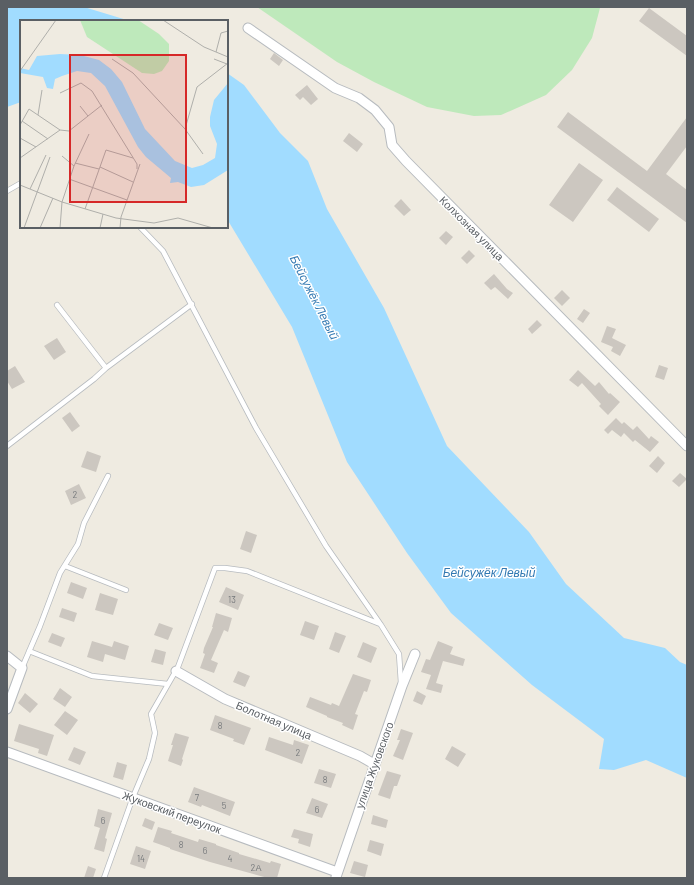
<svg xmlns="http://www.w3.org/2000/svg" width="694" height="885" font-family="Barlow,sans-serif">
<rect width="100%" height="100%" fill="#efebe1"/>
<!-- green -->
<path fill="#bee9bb" d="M257,7H600V8L592,38L572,70L546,95L501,115L474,116L427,107L374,82L337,62Z"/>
<!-- water -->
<path fill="#a1dcff" d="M7,7H84L130,21H21V102L7,107Z
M227,73L244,85L280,133L308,161L327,209L384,308L447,446L529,532L566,584L624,638L665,648L680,662L687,665V778L646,760L614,770L599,769L604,739L532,685L451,613L407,553L347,462L292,327L227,219Z"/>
<!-- building -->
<path fill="#ccc7c0" d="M649,8L687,36V56L639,21Z
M274,53L283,60L279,66L270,59Z
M307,85L318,99L311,105L303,97L300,100L295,95Z
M568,112L647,171L687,117V146L666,174L687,190V223L557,127Z
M349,133L363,144L357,152L343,141Z
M579,163L603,180L573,222L549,205Z
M617,187L659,219L649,232L607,200Z
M401,199L411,210L404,216L394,206Z
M446,231L453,237L446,245L439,238Z
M469,250L475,256L467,264L461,258Z
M494,274L507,289L513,293L508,299L495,287L491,290L484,283Z
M562,290L570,298L562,306L554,298Z
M584,309L590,313L583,323L577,319Z
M537,320L542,325L532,334L528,329Z
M607,326L616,329L612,338L626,345L620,356L611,351L613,347L601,342Z
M57,338L66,352L54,360L44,346Z
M659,365L668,368L664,380L655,377Z
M15,366L25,382L12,389L7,381V371Z
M578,370L595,386L599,382L609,394L610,393L620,402L608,415L599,406L601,404L582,383L578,387L569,380Z
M70,412L80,426L72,432L62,418Z
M616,418L622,424L624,422L633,430L637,426L649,439L651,436L659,442L650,452L635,440L633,442L624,433L621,437L612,430L608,434L604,430Z
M87,451L101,456L96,472L81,467Z
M658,456L665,463L657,473L649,466Z
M680,473L687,479L679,487L672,481Z
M79,484L86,498L71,505L65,491Z
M246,531L257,535L251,553L240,549Z
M71,582L87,588L83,599L67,593Z
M226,587L244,595L238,610L219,602Z
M100,593L118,599L113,615L95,610Z
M62,608L77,613L74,622L59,617Z
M216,613L232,618L228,632L224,630L211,660L218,663L214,673L200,668L205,654L203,653L204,648L213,627H212Z
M305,621L319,626L314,640L300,635Z
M159,623L173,628L168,640L154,635Z
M335,632L346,636L339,653L329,649Z
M52,633L65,638L61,647L48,642Z
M92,641L112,647L114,641L129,646L125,660L105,654L103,662L87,657Z
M438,641L453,647L450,654L465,659L463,666L443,661L436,683L443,685L441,693L426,689L431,675L421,672L426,659L430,660Z
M363,642L377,648L371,663L357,657Z
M155,649L166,652L163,665L151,662Z
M238,671L250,676L245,687L233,682Z
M353,674L371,680L367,692L364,691L355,714L358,715L353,730L342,725L343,723L327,717V716L306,707L310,697L331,705L332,703L339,706Z
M60,688L72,697L65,707L53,699Z
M417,691L426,696L422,705L413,701Z
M25,693L38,704L30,713L18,703Z
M65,711L78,720L67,735L54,725Z
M215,715L251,728L244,745L233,741L234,739L210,730Z
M19,724L54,735L47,756L38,753L39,749L14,741Z
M401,729L413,733L403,760L393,756L400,740H397Z
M175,733L189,737L182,759L183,760L181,766L168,761L173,745H171Z
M269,737L293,745L294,740L309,745L302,764L265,750Z
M452,746L466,754L458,767L445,759Z
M74,747L86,752L80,765L68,760Z
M117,762L127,765L123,780L113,777Z
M319,769L336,774L331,788L314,783Z
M387,771L401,775L397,786H394L390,799L378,795Z
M194,787L235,802L230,816L202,805L201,807L188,802Z
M312,798L328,804L322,818L306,813Z
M98,809L112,813L105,838L107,839L104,852L94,849L100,828L94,826Z
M373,815L388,820L386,828L371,824Z
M145,818L155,822L152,830L142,826Z
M158,827L172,831L171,833L198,842L199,839L216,844V845L239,853V854L270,863L271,861L281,864L277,878H268L210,862L170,849V848L153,842Z
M294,829L313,834L310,847L298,843L299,839L291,837Z
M370,840L384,844L381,856L367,851Z
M136,846L151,851L145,869L130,864Z
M354,861L368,865L365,877L350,873Z
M88,866L96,869L93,878H84Z"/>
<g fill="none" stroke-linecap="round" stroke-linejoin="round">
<!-- service casing -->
<g stroke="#b7bbbf" stroke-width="6">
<path id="service" d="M7,191L21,183
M140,227L163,251L256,428L326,546L381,625L399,654L401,683
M57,305L106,368
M7,446L94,379L106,368L192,304
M65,566L126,590
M29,651L92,676L168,684
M22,668L40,626L60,573L78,544L84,523L108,476
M104,878L133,797L149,759L155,733L151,714L178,667L215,568H225L247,571L380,624"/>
</g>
<!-- minor casing -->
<g stroke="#b7bbbf" stroke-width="11">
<path id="minor" d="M248,28L335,88L359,98L375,110L389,127L392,145L406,161L687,446
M7,656L22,668L7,709
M176,671L225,699L360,756L374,764
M7,752L337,872
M336,877L402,686L415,654"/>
</g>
<!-- service -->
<use href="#service" stroke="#fff" stroke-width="4.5"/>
<!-- minor -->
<use href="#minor" stroke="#fff" stroke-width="9"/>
</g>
<g text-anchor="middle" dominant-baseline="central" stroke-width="3" stroke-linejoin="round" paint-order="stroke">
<!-- number labels -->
<g font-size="9" fill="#76797b">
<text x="75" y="494">2</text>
<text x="232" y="599">13</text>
<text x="220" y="725">8</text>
<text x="298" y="752">2</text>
<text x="325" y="779">8</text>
<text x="197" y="797">7</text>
<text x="224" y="805">5</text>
<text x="317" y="809">6</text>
<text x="103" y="820">6</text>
<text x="181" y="844">8</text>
<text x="205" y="850">6</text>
<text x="141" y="858">14</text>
<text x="230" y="858">4</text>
<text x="256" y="867">2А</text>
</g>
<!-- street labels -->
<g font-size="11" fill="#5a5f64" stroke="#fff">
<text transform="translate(472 228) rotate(45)">Колхозная улица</text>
<text transform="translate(274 720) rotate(23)">Болотная улица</text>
<text transform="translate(374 765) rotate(-70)">улица Жуковского</text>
<text transform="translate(172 812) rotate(20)">Жуковский переулок</text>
</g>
<!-- water labels -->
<g font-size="12" font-style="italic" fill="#3279b2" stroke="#fff">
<text transform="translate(315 297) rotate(63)">Бейсужёк Левый</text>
<text x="489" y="572">Бейсужёк Левый</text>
</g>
</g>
<!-- overview -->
<g transform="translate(20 20)">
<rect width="208" height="208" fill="#efebe1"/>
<path d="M60,0H118L139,14L149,24V41L142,51L134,54L122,53L67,17Z" fill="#bee9bb"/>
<path d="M40,34L60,35L79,40L91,49L102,62L125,109L155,141L172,148L183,145L195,138L197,124L190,106V97L194,80L208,63V150L184,165L171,167L158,162L150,163L151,158L126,137L118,127L85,66L71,53L57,51L42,56L35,59L33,69L27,68L23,57L0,53V48L9,50L17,36Z" fill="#a1dcff"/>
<path fill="none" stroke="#afafab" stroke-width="1" d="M143,0L184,27L208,37M196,32L201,13L208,11M92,39L113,53L165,109L183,134M194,39L207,44M0,51L36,0M40,73L61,63L72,71L117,144V149M60,86L68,96M18,95L22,70M2,101L28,119M0,105L9,89L40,110L49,111L82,85M165,109L177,67L208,43M0,118L16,127M0,138L40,110M55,143L79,149M54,146L69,114M80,147L113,162M49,159L107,180M0,165L42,182L96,198L134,203L158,198L193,208M10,169L26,135M65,189L86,130L113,138M4,208L30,137M20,208L33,178M40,208L42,182L54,146L42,136M80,208L83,194M100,208L101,197L120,144"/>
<path fill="#d62828" fill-opacity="0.15" stroke="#d62828" stroke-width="2" d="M50,35H166V182H50Z"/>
<rect width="208" height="208" fill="none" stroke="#5a5f64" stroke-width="2"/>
</g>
<!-- border -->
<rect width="694" height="885" fill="none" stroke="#5a5f64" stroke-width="16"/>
</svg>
